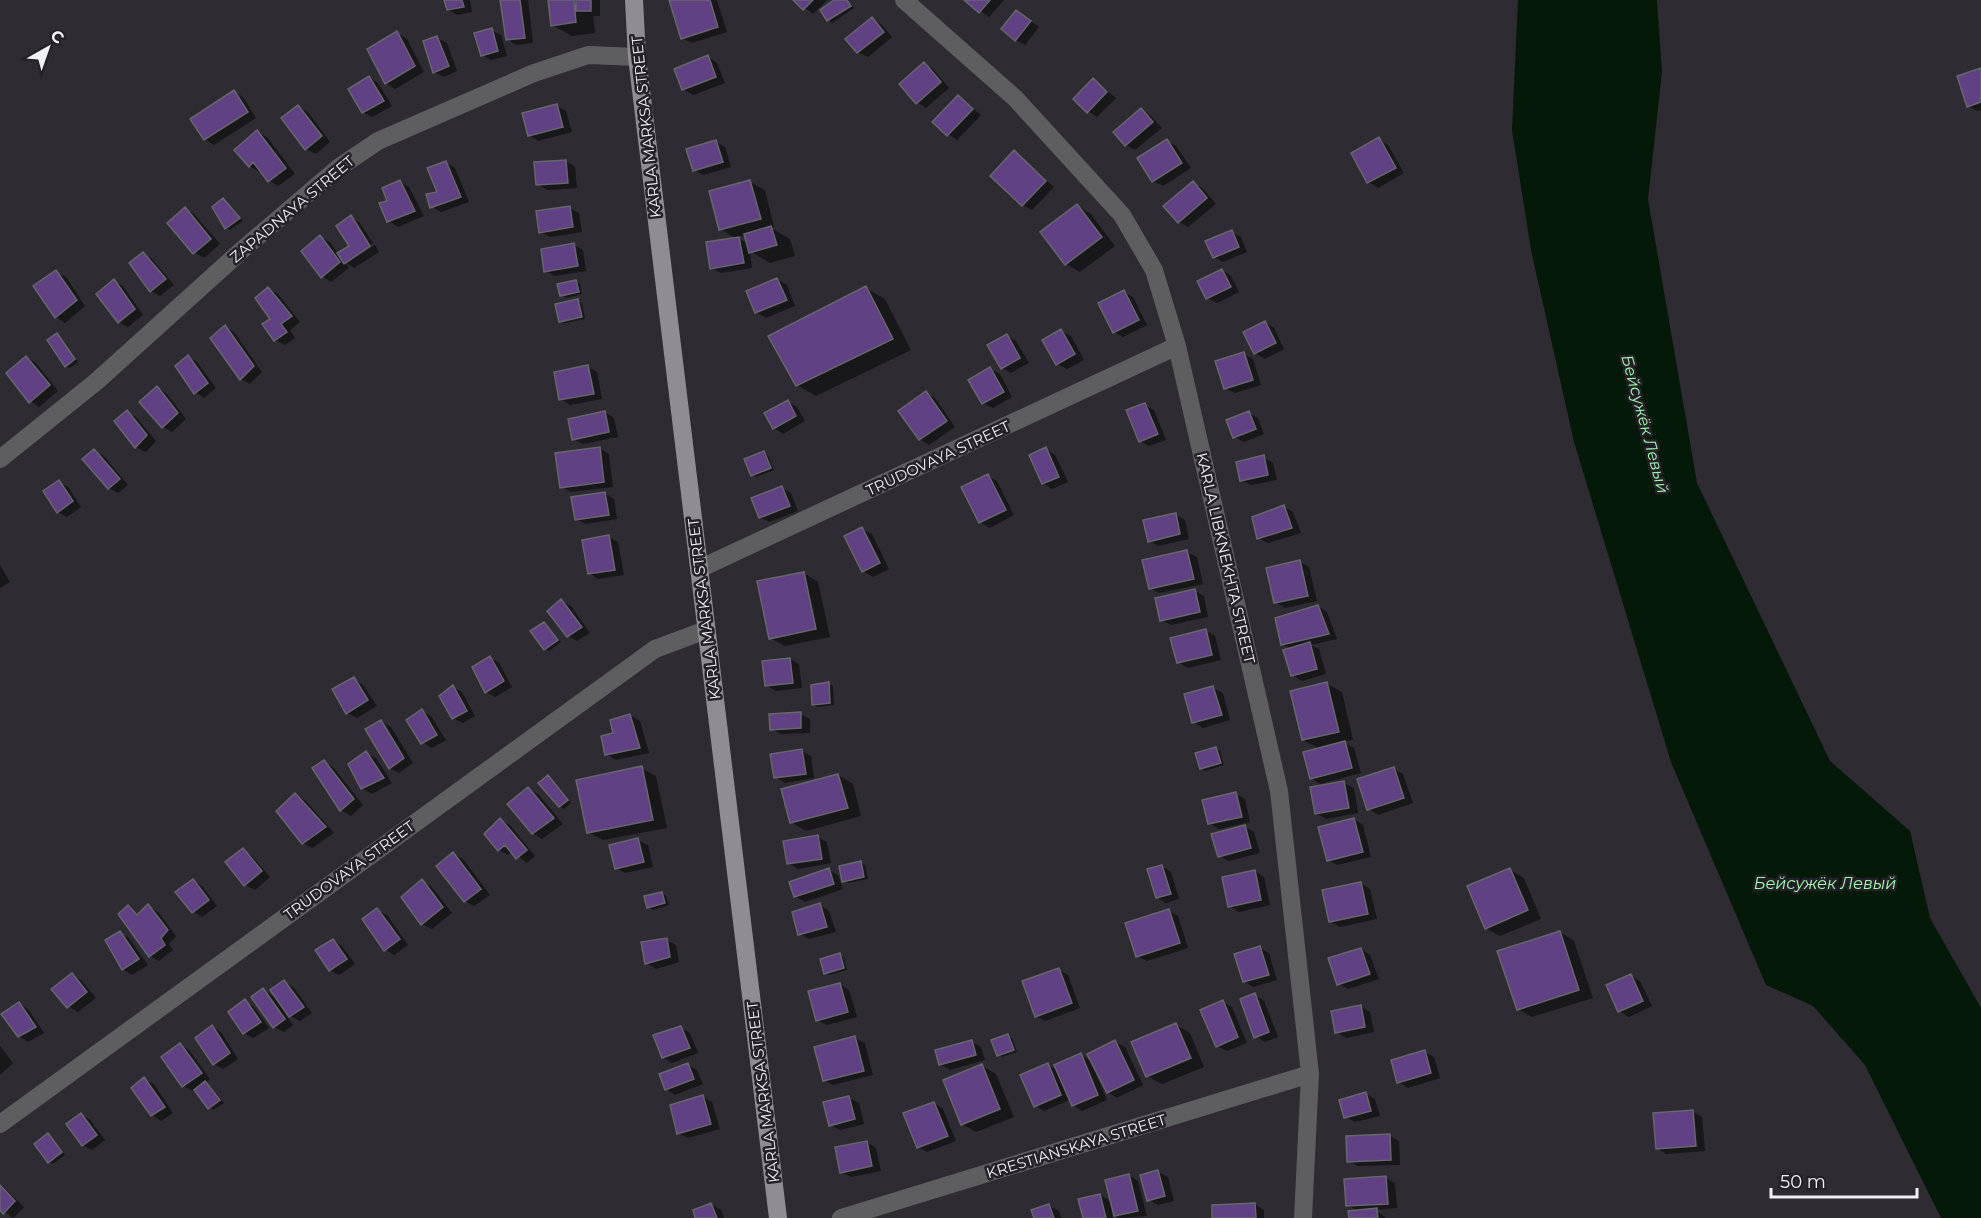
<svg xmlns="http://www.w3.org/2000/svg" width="1981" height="1218" font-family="Montserrat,sans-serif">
<rect width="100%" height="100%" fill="#2e2b32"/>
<!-- water -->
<path fill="#051908" d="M1518,0H1657L1662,72L1648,199L1697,483L1830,761L1910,831L1930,918L1981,1008V1218H1941L1865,1065L1813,1006L1766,985L1671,762L1574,442L1531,250L1512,130Z"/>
<!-- shadow -->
<path fill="#0007" fill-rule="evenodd" d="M442,0H470L472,12L457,15L448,9L446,2Z
M502,0H528L533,43L516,45L507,39Z
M550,0H600V16H593L595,33L572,36L552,25Z
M670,0H717L727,32L692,43L682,38Z
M795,0H827L813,14Z
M837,0H848L854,8L832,23L822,10Z
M966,0H1004L989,17Z
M1017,11L1039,27L1025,45L1016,40Z
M872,19L881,24L892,37L868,57L858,52L847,39Z
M491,30L501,35L507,56L491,60L482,55Z
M397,33L407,39L424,72L395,89L386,83Z
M437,38L447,43L457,71L444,77L434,72Z
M708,57L717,63L725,83L693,95L683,89Z
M924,64L933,69L949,88L926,108L917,102Z
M1981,70V110L1977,111L1968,106Z
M369,77L378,83L392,106L372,117L363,112Z
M1093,80L1116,98L1097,117L1088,111Z
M234,92L243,97L256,118L214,145L205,139Z
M958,97L981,115L957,140L948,134Z
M557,106L566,111L572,132L538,141L529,135Z
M299,107L308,112L330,142L316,154L306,149L283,118Z
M1141,109L1150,115L1162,128L1135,150L1126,145Z
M257,132L267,137L295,174L278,186L269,180L261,170L259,172L250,166L236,150Z
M1379,139L1388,145L1404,173L1378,188L1369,182L1353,154Z
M1167,141L1176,146L1191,168L1163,186L1153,181Z
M716,142L725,147L731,167L703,175L694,170Z
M1014,152L1054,187L1032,210L1022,205Z
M566,161L575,167L577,188L547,190L538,184Z
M446,163L455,168L469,202L441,212L432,207L439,193Z
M400,182L409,187L424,216L398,227L389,221L381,204L389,202Z
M750,182L765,190L774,227L771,228L790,239L795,256L770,263L750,251L752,268L721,273L712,268L737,239L721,229ZM746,235L748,244L737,237Z
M1193,183L1202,188L1216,204L1188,227L1179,222Z
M223,199L243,221L230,230L226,228Z
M1077,206L1091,214L1115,246L1080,272L1066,264Z
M569,208L579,213L582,232L550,237L540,232Z
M185,209L194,214L220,244L204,258L194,252Z
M351,217L360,223L373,243L347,259V263L375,245L379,252L354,268L345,262L349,268L331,282L322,276L320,237L330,242L338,254L351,246Z
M1231,232L1241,237L1247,252L1223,262L1214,257Z
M574,245L583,250L586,271L555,276L546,271Z
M143,254L152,259L174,285L160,296L151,291Z
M1222,270L1231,276L1239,292L1217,303L1207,298Z
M56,272L66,277L85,306L65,323L56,317L35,287Z
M777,279L787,285L795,306L766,318L756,312Z
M114,281L123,286L143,315L128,327L119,322Z
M576,281L580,284L582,294L566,298L562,295Z
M866,288L885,299L911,350L816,396L797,385Z
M269,289L278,294L300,322L290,330L295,338L285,345L275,340Z
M1124,292L1133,297L1147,325L1123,337L1114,332Z
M578,301L582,303L585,319L565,323L560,321Z
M1265,322L1274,328L1284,349L1265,359L1255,353Z
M225,327L234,332L262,372L250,384L241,379Z
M1061,331L1071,336L1084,360L1067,369L1057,364Z
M57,335L78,362L70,368L66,366Z
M1007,336L1016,341L1029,363L1011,373L1002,368Z
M1244,354L1253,359L1261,385L1235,393L1225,388Z
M26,357L36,363L58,391L39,407L30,401Z
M188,357L197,362L216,388L204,398L195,392Z
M588,367L597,372L602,399L570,405L561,399Z
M990,369L1000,374L1012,397L993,408L983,403Z
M158,388L167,394L186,419L172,432L163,427L142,402Z
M926,393L935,398L955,427L929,445L920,439L900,411Z
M788,402L797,407L805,421L783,434L774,428Z
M1145,405L1154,410L1166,440L1149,446L1140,441Z
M127,412L136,417L156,441L146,452L136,447L116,422Z
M605,412L614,418L618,437L583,444L573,439Z
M1249,413L1258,418L1264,434L1244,442L1234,437Z
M599,448L609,454L613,487L571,492L562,487Z
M1046,449L1055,455L1068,482L1052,489L1043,483Z
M94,451L104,456L128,485L118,493L109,488Z
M764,453L768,455L774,470L756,477L752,475Z
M1263,457L1273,463L1277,480L1251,485L1241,480Z
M988,476L997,481L1014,515L990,528L980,522Z
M59,482L68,487L81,507L67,517L58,512Z
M782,488L791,493L798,511L769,522L760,517Z
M605,493L614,499L617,519L586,524L576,519Z
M1284,507L1293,512L1301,533L1268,543L1259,538Z
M1175,514L1185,520L1189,539L1158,546L1149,541Z
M862,529L872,534L889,569L873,577L863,571Z
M609,537L618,542L624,575L598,579L589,573Z
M1187,552L1197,557L1203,584L1159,593L1150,588Z
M1300,562L1309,567L1317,601L1285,608L1275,602Z
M0,565L10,582L0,588Z
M804,573L818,582L830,637L785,646L770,638Z
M1195,591L1204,596L1208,617L1171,625L1161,620Z
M562,601L571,606L590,633L577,641L568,636Z
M1318,606L1327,612L1337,639L1311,645L1319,649L1326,674L1302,681L1292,675L1291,649L1282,644Z
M544,624L561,642L549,651L545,649Z
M1206,631L1215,636L1221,660L1188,668L1178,662Z
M490,658L499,663L512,687L495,697L486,692Z
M790,659L799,664L802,688L776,691L766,685Z
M354,679L363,685L377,706L357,718L347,713Z
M829,684L833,686L834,705L817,707L813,704L812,686Z
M1327,684L1342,692L1353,740L1343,742L1354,748L1361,773L1320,784L1311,778L1320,749L1303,740Z
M453,687L462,692L475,716L463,723L453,718Z
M1213,688L1223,693L1230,720L1203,728L1194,722Z
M422,711L431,716L446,740L432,748L422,742Z
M800,714L810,719V733L781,734L771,729Z
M630,715L640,721L649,753L616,760L606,754L615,734Z
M381,721L391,727L413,763L399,773L390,768Z
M1216,749L1220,751L1224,765L1205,771L1201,768Z
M802,751L811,756L814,778L785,783L776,777Z
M366,753L376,758L392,783L372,794L362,788Z
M324,762L333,767L363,805L351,816L341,810L314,768Z
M641,768L656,776L667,828L603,840L588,832Z
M1394,769L1403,774L1413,803L1378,815L1369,809Z
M838,775L853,784L861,816L806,831L791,822Z
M548,777L571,803L564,809L560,806Z
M1344,783L1354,788L1358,813L1326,819L1316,813Z
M528,789L538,794L563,824L542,839L533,833Z
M1236,794L1245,799L1250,822L1219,829L1209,823Z
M295,795L305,800L334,833L312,848L303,843Z
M1354,819L1363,825L1371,857L1337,865L1328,860Z
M500,820L510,825L535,856L527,863L512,852L508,855L499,850Z
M1245,827L1254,832L1260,853L1229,861L1219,856Z
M818,837L827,842L831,863L798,869L789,863Z
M638,840L648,845L653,867L625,873L616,868Z
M243,850L252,856L270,877L255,890L245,885Z
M453,854L463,859L490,895L474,906L465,901Z
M861,863L865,865L868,879L848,883L843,881Z
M1162,866L1171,872L1179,899L1166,903L1157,897Z
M829,870L838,875L843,889L805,902L795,896Z
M1510,870L1524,878L1541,919L1500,936L1486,928Z
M1255,871L1264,877L1270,905L1239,912L1230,906Z
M193,880L202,886L217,906L202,917L193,911Z
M422,881L431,886L452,913L432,929L422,924L403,897Z
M1361,883L1370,889L1377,919L1340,927L1330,921Z
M662,893L666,896L669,905L653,910L648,907Z
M820,905L829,911L836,932L809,939L800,934Z
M148,906L158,912L176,936L169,944L173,950L159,961L150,956L128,907L139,915Z
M377,910L387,915L408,945L394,955L385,949Z
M1169,911L1178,916L1188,948L1147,961L1137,956Z
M1560,932L1574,941L1593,998L1532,1017L1518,1009Z
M120,933L129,938L148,965L132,975L123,969Z
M667,940L676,945L679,962L656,969L647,963Z
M333,941L342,946L355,964L339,975L330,970Z
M1260,948L1269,953L1277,980L1253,987L1244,981Z
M1361,949L1370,955L1379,979L1348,989L1339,984Z
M840,955L844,958L847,970L829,975L825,973Z
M1059,970L1068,975L1080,1008L1045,1021L1036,1016Z
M72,974L81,980L96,998L78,1012L68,1006Z
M1631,976L1640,981L1652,1006L1629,1017L1619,1011Z
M285,982L294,988L312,1013L300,1021L285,1013L293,1025L284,1032L274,1027L263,990L278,999Z
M840,984L849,990L857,1017L827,1025L817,1020Z
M1255,995L1264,1001L1278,1037L1265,1042L1256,1036Z
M245,1001L254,1007L269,1028L253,1038L244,1033Z
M1222,1002L1232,1007L1247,1043L1227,1051L1217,1046Z
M19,1003L28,1009L44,1033L28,1042L19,1036Z
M1361,1007L1370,1012L1374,1032L1346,1038L1337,1032Z
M1176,1025L1190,1033L1204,1067L1162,1084L1147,1076Z
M212,1027L221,1032L238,1059L223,1069L214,1064Z
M681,1028L690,1033L698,1053L672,1063L663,1057Z
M1008,1036L1012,1038L1017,1052L1002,1057L998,1055Z
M855,1038L865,1043L873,1075L833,1085L824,1080Z
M972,1042L981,1047L985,1060L950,1070L940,1064Z
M1115,1042L1125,1047L1143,1085L1117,1098L1108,1092L1098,1073L1096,1074L1107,1100L1082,1111L1073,1105L1070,1100L1044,1111L1035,1105L1048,1065L1058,1071L1081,1055L1093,1062Z
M180,1045L189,1050L210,1079L206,1082L224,1103L213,1110L196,1089L193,1091L184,1086Z
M0,1046L13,1063L0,1075Z
M1424,1052L1434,1057L1440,1078L1408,1088L1399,1082Z
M688,1065L697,1070L703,1084L675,1095L666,1089Z
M982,1066L996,1074L1014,1117L976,1132L962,1124Z
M144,1079L154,1084L173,1113L161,1121L152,1115Z
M1366,1094L1375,1099L1380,1116L1355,1122L1346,1117Z
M703,1097L712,1102L720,1129L688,1138L678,1133Z
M849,1098L859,1103L864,1124L840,1130L830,1125Z
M934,1103L943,1109L956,1141L927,1152L918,1147Z
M1693,1112L1702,1117L1705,1151L1666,1154L1657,1148Z
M81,1114L90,1120L105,1140L92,1150L83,1145Z
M48,1135L65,1155L53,1164L49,1162Z
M1390,1136L1399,1141L1400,1165L1358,1166L1349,1161Z
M867,1142L876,1148L881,1171L851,1177L841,1172Z
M1158,1172L1168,1177L1174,1201L1158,1205L1149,1200Z
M1129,1175L1138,1181L1147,1216L1120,1218L1112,1214L1113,1218H1084L1100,1195L1112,1202Z
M1386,1178L1395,1183L1397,1208L1376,1210L1386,1218H1350L1358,1211L1347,1205Z
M0,1184L24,1207L13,1218L0,1208Z
M711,1204L721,1210L724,1218H697Z
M1254,1204L1264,1210V1218H1214Z
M1049,1206L1059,1211L1061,1218H1036Z"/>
<!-- building -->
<path fill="#5f4184" stroke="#68666d" stroke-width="1.5" d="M444,0H462L464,7L447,10Z
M500,0H520L525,38L506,40Z
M548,0H574L576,22L551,26Z
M576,0H591V11H576Z
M669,0H710L718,27L681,39Z
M793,0H813L803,10Z
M834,0H847L851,6L827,21L820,10Z
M964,0H990L979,13Z
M1016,10L1031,21L1015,41L1001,29Z
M872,17L884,32L857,53L845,39Z
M492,28L498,51L481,56L474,33Z
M397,31L415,66L385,84L367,49Z
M437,36L449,66L433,73L423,41Z
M708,55L716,77L682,90L674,69Z
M924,62L941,82L916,104L899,84Z
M1981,68V102L1967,107L1957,76Z
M369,76L384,101L362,113L348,89Z
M1093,78L1107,92L1087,113L1073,99Z
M234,90L248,112L204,140L190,119Z
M958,95L973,109L947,136L932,122Z
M557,104L563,127L528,136L522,113Z
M298,105L322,136L305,150L281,118Z
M1141,108L1153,122L1125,146L1113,132Z
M257,130L286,168L268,182L253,162L249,167L234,150Z
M1379,137L1396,168L1367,183L1351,153Z
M1167,139L1182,163L1152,182L1137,158Z
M716,140L723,162L693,171L686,149Z
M1014,150L1046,181L1022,206L990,176Z
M566,160L568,183L536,185L534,162Z
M446,161L461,197L430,208L426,194L437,192L427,168Z
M400,180L415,211L387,222L379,203L387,201L382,188Z
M750,180L761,219L719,230L709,191Z
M1193,181L1207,198L1178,223L1163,206Z
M223,198L240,218L225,229L212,207Z
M1077,204L1102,237L1065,265L1040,232Z
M570,206L573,227L539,233L536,211Z
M185,207L211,239L193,254L167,223Z
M351,215L370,246L344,264L337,253L349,246L336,226Z
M771,226L777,245L749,253L744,234Z
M1232,230L1239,247L1213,258L1205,241Z
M320,235L340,262L321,278L301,251Z
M739,237L744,263L710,269L706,242Z
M574,243L578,266L544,272L541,249Z
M143,252L166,279L150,292L129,263Z
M1222,269L1231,287L1206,299L1197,281Z
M56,270L77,300L55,318L33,286Z
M777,278L787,300L755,313L746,291Z
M114,279L135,309L118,323L96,294Z
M576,280L579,292L560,296L557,284Z
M866,286L893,339L796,386L768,336Z
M268,287L292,316L281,324L287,332L274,341L262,324L270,319L255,298Z
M1124,290L1139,320L1113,333L1098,303Z
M578,299L582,317L559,322L555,304Z
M1265,321L1276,343L1254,354L1243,332Z
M225,325L254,366L240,380L210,338Z
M1061,329L1075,354L1056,365L1042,340Z
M57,333L75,359L65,367L47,340Z
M1007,334L1020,358L1001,369L987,345Z
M1244,352L1253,380L1224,389L1215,361Z
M188,355L208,383L194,394L175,366Z
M26,356L50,385L29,403L6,373Z
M588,365L594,394L559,400L554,372Z
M990,367L1004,392L982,404L968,380Z
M157,386L178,413L162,428L139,402Z
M926,391L947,421L919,440L898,411Z
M788,400L796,416L773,429L764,413Z
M1145,403L1158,434L1139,442L1126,410Z
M127,410L147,435L135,448L114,421Z
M605,411L609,432L572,440L568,419Z
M1249,411L1256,429L1233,438L1226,420Z
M600,447L604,482L560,488L555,453Z
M1046,447L1059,477L1042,484L1029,455Z
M94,449L120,479L108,489L82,459Z
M764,451L771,468L751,476L744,459Z
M1264,455L1268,475L1240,481L1236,462Z
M988,474L1006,510L979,523L961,487Z
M59,480L73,501L57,513L43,491Z
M782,486L790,506L759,518L751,498Z
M605,492L609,515L575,520L571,497Z
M1284,505L1292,528L1257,539L1252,517Z
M1176,513L1180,534L1148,542L1143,520Z
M862,527L880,563L862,572L844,536Z
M609,535L615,570L588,574L582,540Z
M1187,550L1194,579L1149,589L1142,560Z
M1300,560L1308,596L1274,603L1266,568Z
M804,572L816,629L769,639L757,581Z
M1195,589L1200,612L1160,621L1155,598Z
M561,599L582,627L567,637L547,611Z
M1318,605L1329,634L1281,645L1275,618Z
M544,622L558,640L544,650L530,631Z
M1206,629L1212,655L1177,663L1170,638Z
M1310,642L1317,669L1291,676L1283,650Z
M490,656L504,681L485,693L472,667Z
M790,658L793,683L765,686L762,661Z
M354,677L368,700L346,714L332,689Z
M829,682L830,703L812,705L811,685Z
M1327,682L1339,732L1302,740L1290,691Z
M453,685L467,711L452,719L439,696Z
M1213,686L1222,715L1192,723L1184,694Z
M422,709L437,735L421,744L406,720Z
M801,712V728L770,730L769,714Z
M630,714L640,748L605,755L601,736L613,733L610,720Z
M381,720L404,758L389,769L365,729Z
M1345,741L1352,768L1310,779L1303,752Z
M1216,747L1221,763L1200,769L1195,753Z
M802,749L806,774L774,778L770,754Z
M366,751L384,778L361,789L348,764Z
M324,760L354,799L340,811L312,768Z
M642,766L653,820L587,833L576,780Z
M1394,767L1404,798L1367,810L1357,779Z
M838,774L848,808L790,823L781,789Z
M548,775L568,800L559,807L538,783Z
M1344,781L1349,808L1315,814L1310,787Z
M528,787L554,818L532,834L507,804Z
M1236,792L1242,817L1208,824L1202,800Z
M295,793L326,827L302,844L276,811Z
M500,818L527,850L516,859L505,845L498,851L484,834Z
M1354,818L1363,852L1327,861L1318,827Z
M1245,825L1251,848L1218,857L1211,834Z
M818,835L822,859L787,864L783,841Z
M638,838L644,862L615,869L609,845Z
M243,848L262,871L244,886L225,862Z
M453,852L481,889L464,902L436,866Z
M861,861L864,877L842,882L839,866Z
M1162,865L1171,894L1156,898L1147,869Z
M829,868L834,884L794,897L789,882Z
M1510,868L1528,910L1485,929L1467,886Z
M1255,870L1261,900L1228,907L1222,877Z
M193,879L209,900L192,913L175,892Z
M422,879L443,907L421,925L401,897Z
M1361,882L1368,914L1329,922L1322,890Z
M662,892L665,903L647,908L644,896Z
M820,903L827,927L798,935L792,912Z
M148,904L168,930L161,938L165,945L149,957L118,914L128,905L137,915Z
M377,908L400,939L384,951L362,919Z
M1169,909L1180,943L1136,957L1125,923Z
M120,931L139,959L122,970L105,940Z
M1560,931L1579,990L1517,1010L1497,951Z
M667,938L670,957L645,964L641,942Z
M333,939L347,959L329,971L315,950Z
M1260,946L1269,975L1243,982L1234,954Z
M1361,948L1370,974L1337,985L1328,958Z
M840,953L844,968L824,974L820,959Z
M1059,968L1072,1003L1035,1017L1022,981Z
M72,973L87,992L67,1008L51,989Z
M1631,974L1643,1001L1618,1012L1606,985Z
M284,980L304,1007L289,1017L270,990Z
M840,983L848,1012L816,1021L808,991Z
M263,988L285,1019L273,1028L251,997Z
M1255,993L1269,1032L1254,1038L1240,999Z
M245,999L261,1022L243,1034L228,1012Z
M1223,1000L1238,1037L1216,1047L1200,1010Z
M19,1002L36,1027L18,1037L1,1014Z
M1361,1005L1365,1027L1335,1033L1331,1011Z
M1176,1023L1191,1058L1146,1077L1131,1042Z
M212,1025L230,1053L213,1065L195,1038Z
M681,1026L690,1048L662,1058L653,1035Z
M1008,1034L1014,1050L997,1056L991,1040Z
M855,1036L864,1071L823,1081L814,1047Z
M972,1040L976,1055L939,1065L935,1050Z
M1115,1040L1134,1080L1107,1093L1087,1054Z
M180,1043L202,1073L182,1087L161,1057Z
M1425,1050L1431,1073L1397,1083L1391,1060Z
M1081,1053L1098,1095L1072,1106L1054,1065Z
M688,1063L694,1079L665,1090L659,1074Z
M1048,1063L1061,1095L1034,1107L1020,1075Z
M982,1064L1000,1109L961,1125L943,1080Z
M144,1077L165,1107L151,1116L131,1088Z
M205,1081L220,1100L208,1109L194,1090Z
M1366,1092L1371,1111L1344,1118L1339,1100Z
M703,1095L711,1124L677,1134L670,1105Z
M849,1096L855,1119L829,1126L823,1102Z
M934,1102L948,1136L917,1148L903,1113Z
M1693,1110L1696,1146L1656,1149L1653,1113Z
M81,1113L97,1135L82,1146L66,1124Z
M48,1133L62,1152L48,1163L34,1144Z
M1390,1134L1391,1160L1347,1162L1346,1136Z
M867,1141L872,1166L840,1173L835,1147Z
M1158,1170L1165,1196L1147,1201L1140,1175Z
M1129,1174L1138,1211L1114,1216L1105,1180Z
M1386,1176L1388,1204L1346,1206L1344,1179Z
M0,1185L15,1201L3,1214L0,1210Z
M1100,1194L1106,1218H1083L1078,1199Z
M711,1203L717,1218H695L693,1210Z
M1255,1203L1256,1218H1212V1205Z
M1049,1204L1054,1218H1034L1031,1210Z
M1377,1208L1378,1218H1349L1348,1211Z"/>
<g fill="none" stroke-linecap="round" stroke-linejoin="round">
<!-- minor -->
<path stroke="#5e5d60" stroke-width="18" d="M904,0L1015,98L1122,215L1154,270L1177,346L1279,791L1310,1074L1303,1218
M0,459L97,381L242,250L338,168L378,141L534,73L588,55L637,57
M699,569L1177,346
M0,1124L655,649L706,630
M841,1218L1310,1074"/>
<!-- major -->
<path stroke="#8f8c94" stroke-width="18" d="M634,0L637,57L778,1218"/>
</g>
<g text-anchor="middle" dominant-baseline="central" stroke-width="5" stroke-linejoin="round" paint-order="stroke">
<!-- street labels -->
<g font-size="15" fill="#f1f0f4" stroke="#242128">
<text transform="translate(646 127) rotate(-96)">KARLA MARKSA STREET</text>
<text transform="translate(292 209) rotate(-40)">ZAPADNAYA STREET</text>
<text transform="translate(938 458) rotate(-25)">TRUDOVAYA STREET</text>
<text transform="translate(1226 558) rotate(77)">KARLA LIBKNEKHTA STREET</text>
<text transform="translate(704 609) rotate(-97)">KARLA MARKSA STREET</text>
<text transform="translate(349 870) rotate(-36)">TRUDOVAYA STREET</text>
<text transform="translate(763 1092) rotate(-97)">KARLA MARKSA STREET</text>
<text transform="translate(1076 1146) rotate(-17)">KRESTIANSKAYA STREET</text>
</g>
<!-- water labels -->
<g font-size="16" font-style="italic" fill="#a0fdad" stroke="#242128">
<text transform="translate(1645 424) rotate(75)">Бейсужёк Левый</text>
<text x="1825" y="883">Бейсужёк Левый</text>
</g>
</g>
<!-- north arrow -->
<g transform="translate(48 48) rotate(40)" stroke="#242128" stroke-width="4.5" paint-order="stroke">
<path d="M0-4.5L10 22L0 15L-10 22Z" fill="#f1f0f4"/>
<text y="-9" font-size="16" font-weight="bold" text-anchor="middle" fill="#f1f0f4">С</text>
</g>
<!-- scale -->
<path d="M1771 1188v9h146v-9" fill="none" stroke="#f1f0f4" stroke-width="3"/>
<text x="1780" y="1188" font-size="18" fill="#f1f0f4" stroke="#242128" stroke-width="4.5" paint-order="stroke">50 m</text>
</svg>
